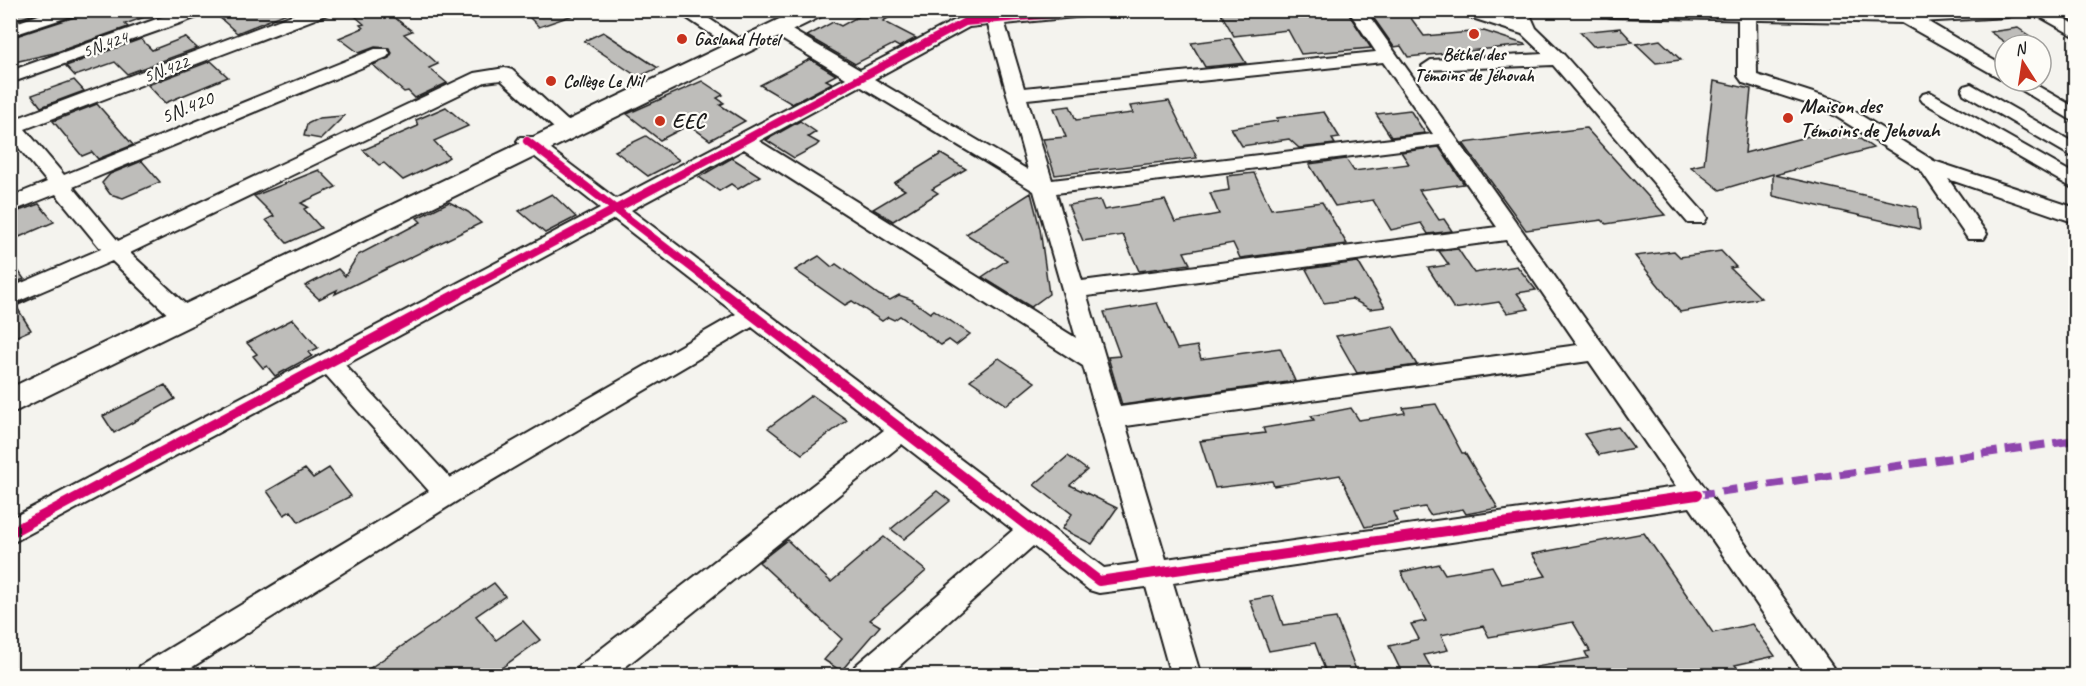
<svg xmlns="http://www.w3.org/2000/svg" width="2086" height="686" font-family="Caveat,sans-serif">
<rect width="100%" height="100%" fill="#f4f3ee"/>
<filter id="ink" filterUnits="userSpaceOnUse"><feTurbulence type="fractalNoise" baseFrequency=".0167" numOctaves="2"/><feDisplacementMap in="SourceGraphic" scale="12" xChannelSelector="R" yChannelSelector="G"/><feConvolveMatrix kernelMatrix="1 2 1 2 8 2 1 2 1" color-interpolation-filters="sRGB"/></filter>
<g filter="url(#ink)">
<!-- building -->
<path fill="#bebdba" stroke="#1c1c1c" stroke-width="1.5" d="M10,10H45L10,22Z
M81,10H156V13L125,24L128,27L54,53L10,63V38L78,16Z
M237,10H292V11L237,33L219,17Z
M348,10H381L387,15L390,14L412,31L404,34L438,64L429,68L447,83L415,98L408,91L404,92L373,65L389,58L392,53L389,48L375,47L359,53L339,38L363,28L360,25L364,24Z
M522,10H578L579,13L539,27Z
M870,10H902L883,21L916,38L899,47L894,44L855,64L807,36L833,22L841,26Z
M1219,10H1346L1371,48L1301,54L1288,30L1234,36Z
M1368,10H1405L1424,36L1484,31L1527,45L1408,57L1401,46L1394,47Z
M1620,28L1633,42L1593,46L1580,32Z
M2018,28L2043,45H2009L1990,32Z
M603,32L658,68L638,77L584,41Z
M185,37L197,48L127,74L115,62L75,76L66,66L141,39L152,50Z
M1230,38L1246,63L1205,67L1191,43Z
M1660,40L1681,60L1656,63L1636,44Z
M810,59L836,75L826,80L832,83L792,104L760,85Z
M211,61L228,77L165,103L148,85Z
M74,80L84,91L41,107L32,95Z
M702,81L723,95L717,98L724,103L720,105L745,121L710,140L689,125L660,140L627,114Z
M1714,81L1751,89L1745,153L1843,127L1873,148L1775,175L1917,207L1920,229L1773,196V174L1720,190L1691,167L1704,164Z
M1169,101L1197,158L1055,175L1043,139L1066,137L1054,108L1070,106L1076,120L1133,113L1130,106Z
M97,104L133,145L98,159L92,152L82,156L53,121Z
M446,107L468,126L434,141L449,157L443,161L403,180L384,163L379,165L363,150L418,126L416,120Z
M1410,110L1425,133L1391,137L1376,114Z
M1324,112L1340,138L1332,139L1335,144L1299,148L1289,139L1242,146L1231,128L1278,121L1277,118Z
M344,116L321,139L304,136L307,124L319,118Z
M800,121L816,132L808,137L819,143L816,146L794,158L766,140Z
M1586,128L1665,215L1606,224L1602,220L1526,230L1463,143Z
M646,136L679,160L648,176L615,151Z
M1439,147L1464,184L1419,190L1439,220L1444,219L1452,231L1428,234L1421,223L1391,230L1373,200L1335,206L1309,164L1346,159L1354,171L1409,164L1401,152Z
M941,154L966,169L932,189L938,193L893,221L873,209L905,190L894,183Z
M732,158L760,176L738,189L731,184L719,191L699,177Z
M142,161L160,182L123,198L110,194L102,183L110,174Z
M319,170L336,187L301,203L308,207L304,209L321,228L287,243L266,220L274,216L254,196Z
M1254,173L1271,209L1322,202L1347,244L1240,258L1233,243L1184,252L1190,264L1139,271L1123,235L1083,241L1068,205L1100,200L1104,210L1165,200L1175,222L1219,214L1210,193L1229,190L1227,176Z
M1031,193L1040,229L1049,294L1031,307L982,277L1007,260L966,234Z
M552,194L576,217L545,233L519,211Z
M449,202L468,212L481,223L335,294L337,290L319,299L305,286L338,269L345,276L358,255L421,222L417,218Z
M39,204L54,222L10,241V214Z
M1458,249L1474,273L1517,266L1536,290L1517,293L1529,309L1507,313L1499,302L1454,309L1428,268L1449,265L1439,251Z
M1674,251L1680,257L1721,251L1736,267L1730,268L1761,298L1680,312L1635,256Z
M819,256L832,267L836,264L879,295L890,300L899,295L910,299L930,313L934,310L970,334L956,345L949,340L941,345L900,316L894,320L888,317L882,321L852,301L845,305L795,270Z
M10,259L24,279L10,285Z
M1358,262L1385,307L1370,309L1352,299L1324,303L1306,269Z
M36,297L16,306L31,330L10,339V307Z
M1157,303L1177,349L1197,346L1201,359L1280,348L1295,381L1122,405L1108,357L1120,356L1104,312Z
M293,319L318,348L309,352L312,356L275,376L267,366L263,368L253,356L257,354L247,343Z
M1393,326L1417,365L1357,373L1336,336Z
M999,358L1035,382L1007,405L970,380Z
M165,385L175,399L114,433L103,416Z
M812,395L847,420L802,454L768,428Z
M1436,404L1462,453H1465L1498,508L1466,514L1463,509L1430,515L1425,507L1393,512L1397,521L1365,527L1340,475L1274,486L1272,481L1215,488L1200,441L1265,433L1263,428L1314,420L1311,416L1351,408L1359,420L1405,413L1403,408Z
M1618,427L1634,448L1599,455L1584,434Z
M1068,456L1087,470L1070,485L1117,508L1092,544L1062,529L1072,514L1034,485Z
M329,468L351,496L299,522L291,511L284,515L267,491L305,469L313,478Z
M937,491L950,501L904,539L891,529Z
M1644,533L1713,633L1752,624L1775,656L1735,665L1743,675H1537L1536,667L1588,658L1585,652L1590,651L1573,622L1489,637L1483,626L1441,635L1448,650L1424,655L1435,675H1403L1389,646L1419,639L1411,624L1426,621L1401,572L1439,564L1445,574L1492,566L1502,584L1546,576L1532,554Z
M884,537L926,571L870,620L880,626L841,671L824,660L842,639L759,562L787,540L831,582Z
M494,583L505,596L476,616L496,640L523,621L540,640L500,669L506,675H360Z
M1273,596L1283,625L1336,618L1358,675H1327L1315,643L1269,651L1250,600Z"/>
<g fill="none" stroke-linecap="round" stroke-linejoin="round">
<!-- minor casing -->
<g stroke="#1c1c1c" stroke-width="4">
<path id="minor" d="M53,10H79L77,14L10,36V25Z
M182,10H208L206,14L10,83V71Z
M305,10H330L328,14L25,129L64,175L375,49H387L390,53L387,57L73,187L118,241L474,73L505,68L512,70L571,124L568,128H554L501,80L485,82L130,253L194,312L198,318L194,324L186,326L178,324L112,261L10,305V288L101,249L56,194L10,212V197L47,182L10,137V118L15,119Z
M675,10H696L744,42L735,47L729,46Z
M983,10H1001L1002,13L1103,10L1095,15L1005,24L1024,88L1376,52L1348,10H1365L1839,676H1806L1690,507L1173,583L1201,676H1171L1146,587L1099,593L1089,590L1033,546L888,676H851L855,666L1013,530L902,444L614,676H575L579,666L884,430L752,327L457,501L178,676H136L140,666L429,491L326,375L10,544V519L600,208L520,145L517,141L520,137H534L616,199L846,78L773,34L770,30L773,26H785L860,70L959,18L985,15ZM988,25L1028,170L874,79L969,27ZM1383,62L1433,134L1052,180L1027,99ZM860,86L1034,191L1076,338L759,141ZM1440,145L1497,227L1082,281L1056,193ZM744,149L1083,366L1139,563L1104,568L631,210ZM614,219L736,314L450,478L345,365ZM1506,240L1578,345L1120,407L1087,296ZM1589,361L1676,487L1166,559L1126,426Z
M1458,10H1485L1515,20L1511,10H1528L1536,28L1564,55L1704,213L1707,218L1704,223H1688L1553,65L1424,70L1422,66L1431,60L1543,54L1522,34L1460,14Z
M1741,10H1753L1756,14L1757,75L1838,101L1934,161L2076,208V223L1948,179L1987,234L1984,239H1968L1920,169L1824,109L1743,83L1738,76V14Z
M1890,10H1908L2005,67V81L1897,20Z
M2028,10H2050L2076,25V37Z
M2007,81H2029L2076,108V123Z
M1971,84L2076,144V159L1964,94L1962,90L1964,86Z
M1930,92L2076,175V190L1923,102L1920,98L1923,94Z"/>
</g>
<!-- major casing -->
<g stroke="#1c1c1c" stroke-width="4">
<path id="major" d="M798,10H827L824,15L10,414V388Z
M1600,10H2018L2015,15L2007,17L1903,23L1611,17L1603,15Z"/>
</g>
<!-- minor -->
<use href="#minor" fill="#fdfcf7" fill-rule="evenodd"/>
<!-- major -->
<use href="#major" fill="#fdfcf7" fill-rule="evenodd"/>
<!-- quiet -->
<path stroke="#8e44ad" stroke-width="8" stroke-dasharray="16 8" stroke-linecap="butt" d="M1697,495L2076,440"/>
<!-- cycleway-far1 casing -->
<g stroke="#fdfcf7" stroke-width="10">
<path id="cycleway-far1" d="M527,141L726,294
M457,294L965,22L1095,10"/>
</g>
<!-- cycleway casing -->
<g stroke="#fdfcf7" stroke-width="14">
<path id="cycleway" d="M724,293L1099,581L1697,495
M10,533L459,293"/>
</g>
<!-- cycleway-far1 -->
<use href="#cycleway-far1" stroke="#d6006c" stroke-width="8"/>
<!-- cycleway -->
<use href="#cycleway" stroke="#d6006c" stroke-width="10"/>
</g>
</g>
<!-- markers -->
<g fill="#c8321e" stroke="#fdfcf7" stroke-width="2">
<circle cx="1474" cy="34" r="6"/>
<circle cx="682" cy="39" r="6"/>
<circle cx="551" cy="81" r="6"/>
<circle cx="1788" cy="118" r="6"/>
<circle cx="660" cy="121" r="6"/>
</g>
<g text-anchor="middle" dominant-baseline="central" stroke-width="4.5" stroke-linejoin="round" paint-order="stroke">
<!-- far-poi labels -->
<g font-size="18" font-weight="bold" fill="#1c1c1c" stroke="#fdfcf7" text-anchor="start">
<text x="694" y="39">Gasland Hotel</text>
<text x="1474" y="54" text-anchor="middle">Béthel des<tspan x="1474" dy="21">Témoins de Jéhovah</tspan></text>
<text x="563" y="81">Collège Le Nil</text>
</g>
<!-- far-street labels -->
<g font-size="18" fill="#1c1c1c" stroke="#fdfcf7">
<text transform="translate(105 44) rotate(-20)">5N.424</text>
<text transform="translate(166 69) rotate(-21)">5N.422</text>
</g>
<!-- poi labels -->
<g font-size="21" font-weight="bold" fill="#1c1c1c" stroke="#fdfcf7" text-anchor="start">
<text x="1800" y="106">Maison des<tspan x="1800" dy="24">Témoins de Jehovah</tspan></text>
<text x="672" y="121">EEC</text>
</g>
<!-- street labels -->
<g font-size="21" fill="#1c1c1c" stroke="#fdfcf7">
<text transform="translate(187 107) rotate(-22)">5N.420</text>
</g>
</g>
<!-- margin -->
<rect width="2086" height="686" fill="none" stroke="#fdfcf7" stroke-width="36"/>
<rect x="18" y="18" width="2050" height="650" fill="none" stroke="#1c1c1c" stroke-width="2" filter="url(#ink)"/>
<!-- north arrow -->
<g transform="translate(2023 63) rotate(348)"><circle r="28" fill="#fdfcf7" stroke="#a3a29f" stroke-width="1.5"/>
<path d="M0-4.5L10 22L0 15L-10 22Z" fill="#c8321e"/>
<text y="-9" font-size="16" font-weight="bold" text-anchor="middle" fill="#1c1c1c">N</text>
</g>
</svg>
